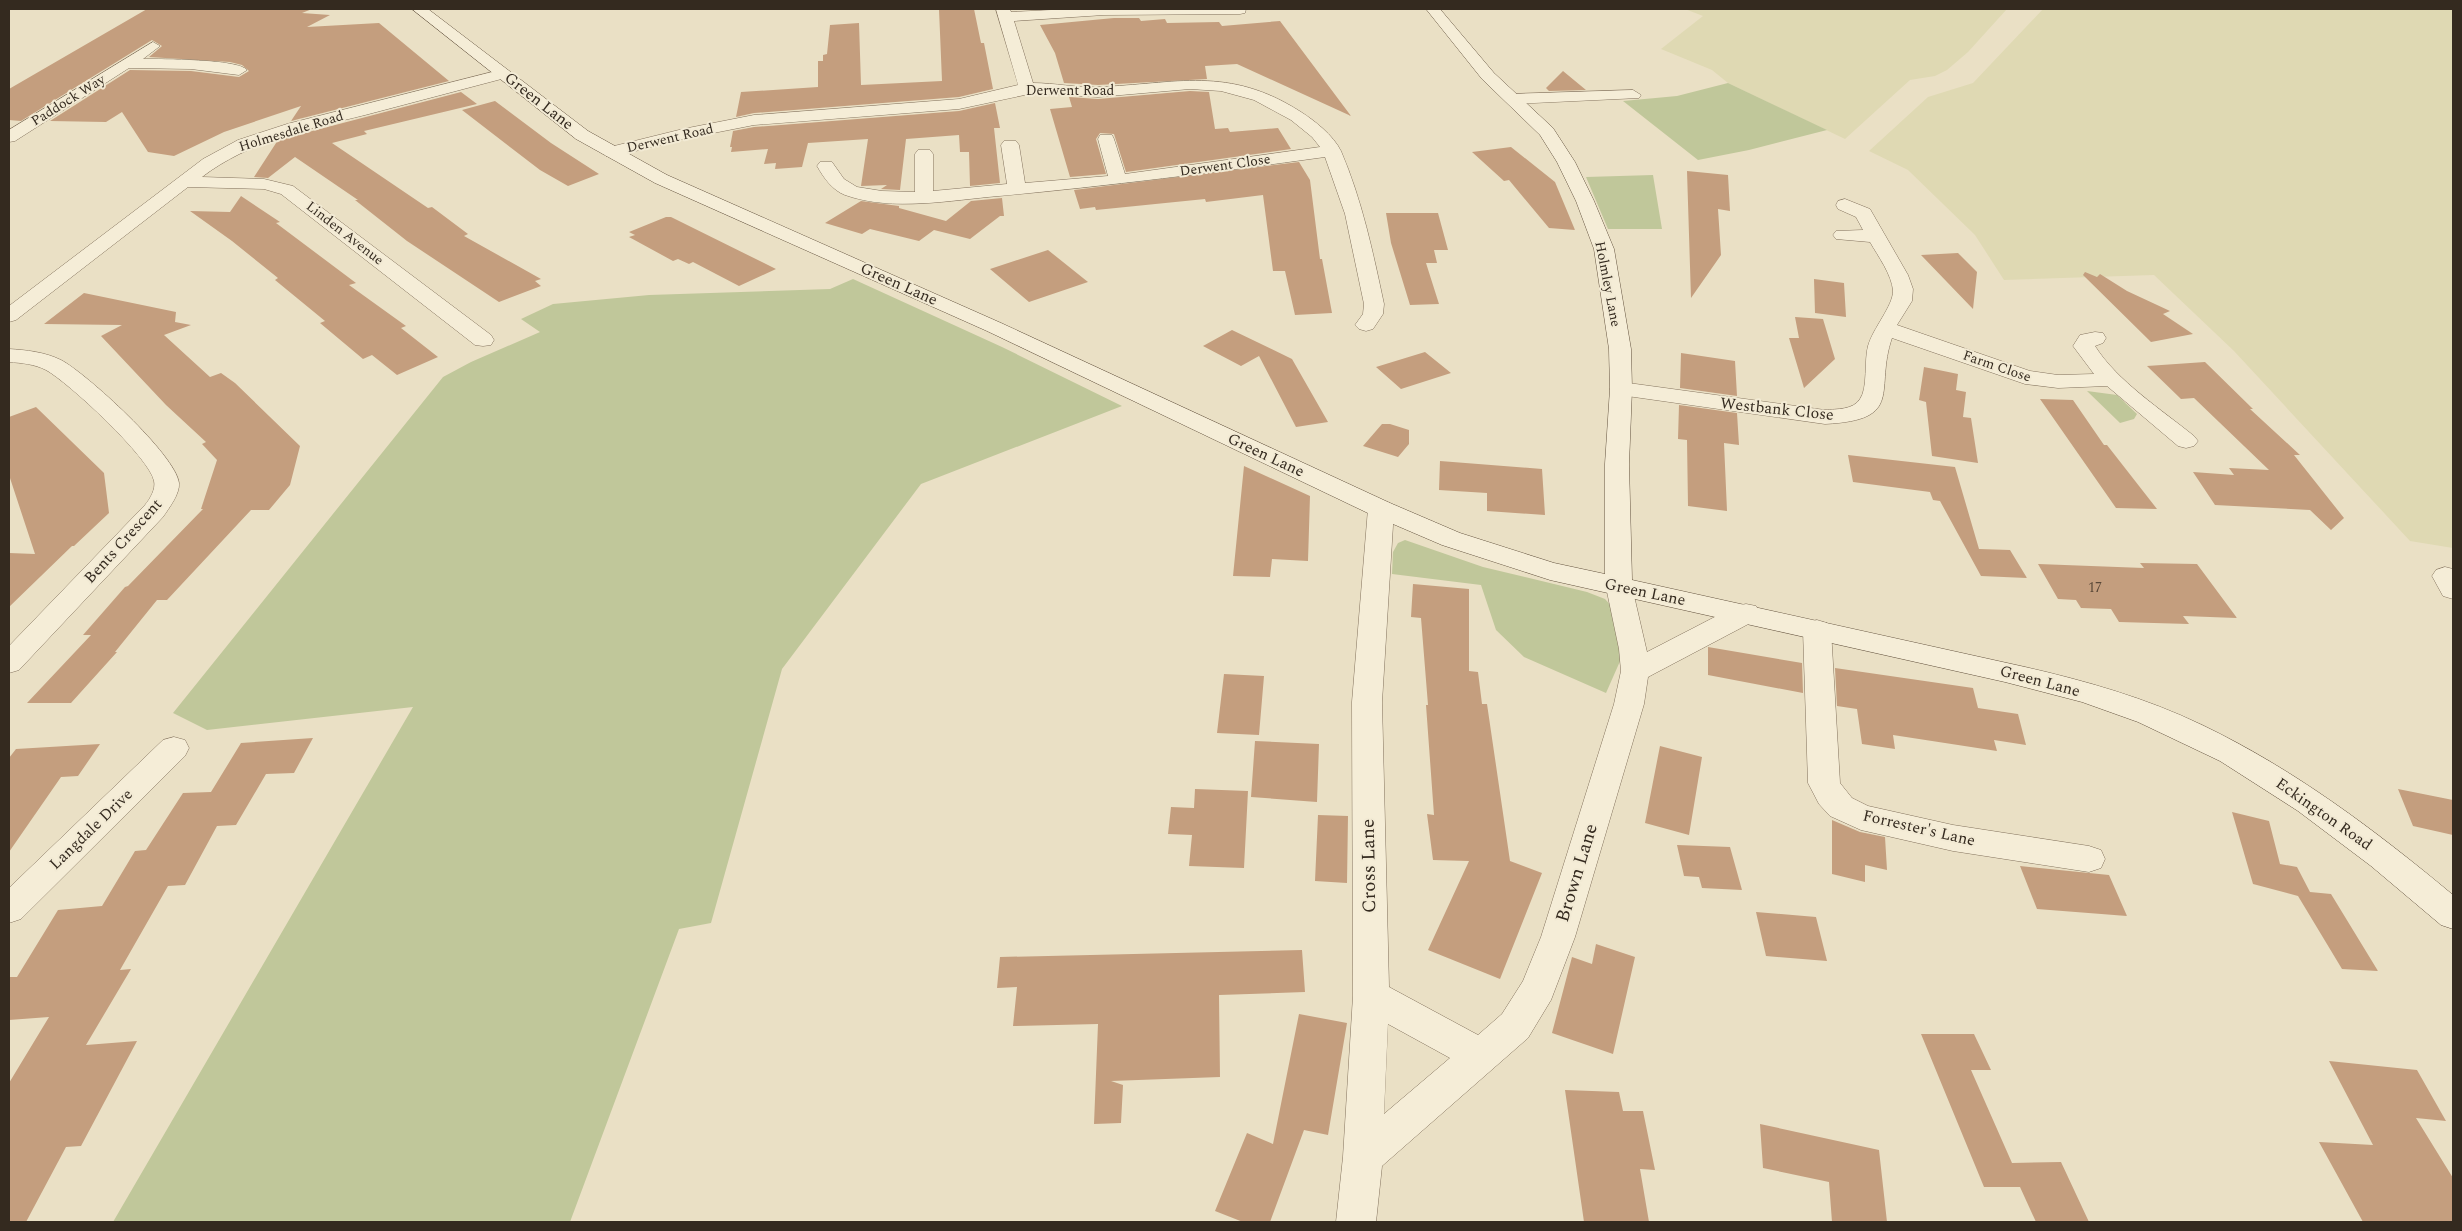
<svg xmlns="http://www.w3.org/2000/svg" width="2462" height="1231" font-family="Spectral,serif">
<rect width="100%" height="100%" fill="#eae0c5"/>
<!-- farmland -->
<path fill="#dfd9b3" d="M1685,9H2007L1968,52L1947,70L1935,76L1910,80L1845,139L1728,83L1712,70L1661,49L1703,16Z
M2043,9H2453V548L2410,541L2234,351L2154,275L2004,280L1975,235L1908,170L1869,151L1928,97L1973,83Z"/>
<!-- green -->
<path fill="#c0c79a" d="M1728,83L1827,130L1749,150L1698,160L1623,101L1677,96Z
M1653,175L1662,229H1608L1586,177Z
M853,279L1002,347L1122,406L921,484L782,669L711,923L679,929L570,1222H113L413,707L207,730L173,713L443,377L471,362L540,332L521,319L553,304L649,295L830,289Z
M2087,391L2117,395L2137,414L2134,419L2120,423Z
M1405,540L1483,567L1587,592L1605,599L1614,609L1621,659L1606,693L1524,657L1496,630L1481,585L1392,574L1393,552L1398,543Z"/>
<!-- building -->
<path fill="#c49e7e" d="M147,9H312L302,13L330,15L307,27L379,23L449,81L291,121L301,106L224,132L174,156L148,152L122,112L106,122L50,121L130,70L191,71L239,77L249,71L242,65L230,62L149,57L162,46L152,40L21,121L9,120V89Z
M939,9H974L981,43H984L993,89L959,97L754,113L736,117L741,92L818,87V61H823V55L827,54L830,25L859,23L861,85L942,81Z
M1114,18H1139L1141,21L1165,19L1167,23L1219,22L1222,26L1280,21L1351,116L1237,64L1205,66L1207,79L1098,85L1064,83L1055,53L1040,25Z
M1563,71L1586,90L1549,91L1546,88Z
M1190,91L1209,92L1215,129L1228,128L1230,132L1278,128L1291,149L1126,172L1114,134L1100,133L1096,139L1106,174L1070,177L1050,109L1072,107L1069,97L1098,99Z
M461,92L477,104L364,131L367,134L332,143L428,208L432,207L468,234L464,236L541,279L535,281L541,286L499,302L407,241L355,200H358L295,157L268,178L254,177L278,140Z
M495,101L551,143L599,174L568,186L540,170L462,110Z
M995,103L1000,128H994L1000,183L970,186L969,152H960L959,135L906,139L900,190L881,189L887,185L861,186L868,139L808,143L802,167L775,169L776,163L764,164L768,149L731,152L732,147H730L733,131L754,127L959,111Z
M1511,147L1555,182L1575,230L1549,228L1509,180L1504,181L1472,152Z
M1299,162L1310,180L1320,259H1322L1332,313L1295,315L1285,271H1273L1263,195L1206,202L1205,199L1096,210L1095,207L1080,209L1074,190Z
M1687,171L1728,175L1730,211L1718,209L1721,255L1691,298Z
M241,196L280,222L276,223L356,283L349,285L406,326L401,328L438,357L397,375L372,355L363,359L320,323L325,321L275,280L278,278L232,241L190,211L230,212Z
M1002,198L1004,216H1000L970,239L934,230L919,241L870,229L862,234L825,223L861,201L899,206V208L946,221L971,201Z
M1386,213H1438L1448,250H1434L1437,263H1426L1439,304L1410,305L1391,243Z
M666,217H671L776,269L739,286L693,262L689,264L678,259L673,261L629,237L635,235L629,232Z
M1048,250L1088,282L1029,302L990,269Z
M1958,253L1977,272L1973,309L1921,255Z
M2085,272L2097,277L2100,274L2127,291L2170,311L2163,314L2193,334L2151,342L2083,275Z
M1814,279L1844,283L1846,317L1815,313Z
M84,293L176,312L175,322L191,325L164,335L210,377L221,373L235,383L300,446L290,485L269,510H251L167,600H157L115,652H117L71,703H27L91,635H83L125,587L128,586L203,509H201L217,460L202,444L206,442L166,405L101,336L122,325L44,324Z
M1795,317L1823,319L1835,359L1804,388L1789,338H1799Z
M1232,330L1292,359L1328,422L1296,427L1259,356L1241,366L1203,346Z
M1425,352L1451,373L1401,389L1376,367Z
M1681,353L1735,361L1737,396L1680,388Z
M2205,362L2253,409H2250L2300,455H2294L2344,518L2331,530L2310,510L2215,505L2193,472L2234,475L2229,468L2269,470L2194,398L2181,399L2147,366Z
M1924,367L1958,374L1956,390L1966,392L1963,417L1971,418L1978,463L1932,456L1926,402L1919,400Z
M2040,399L2073,400L2104,445H2107L2157,509L2116,508Z
M1679,405L1737,413L1739,445L1724,443L1727,511L1688,506L1687,440L1678,439Z
M36,407L104,473L109,513L74,546H72L9,607V553L35,554L9,475V417Z
M1382,424H1390L1409,430V444L1398,457L1363,446Z
M1848,455L1955,467L1979,549L2010,550L2027,578L1981,576L1940,501L1933,500L1930,492L1853,482Z
M1440,461L1542,469L1545,515L1487,511V493L1439,490Z
M1244,466L1310,496L1308,561L1272,559L1270,577L1233,576Z
M2140,563L2197,564L2237,618L2183,616L2189,624L2119,622L2111,609L2081,608L2076,600L2058,599L2038,564L2144,568Z
M1413,584L1469,589V671L1478,672L1482,704H1487L1510,861L1542,873L1500,979L1428,950L1469,861L1433,860L1427,814L1434,815L1426,705H1428L1421,618L1411,617Z
M1708,647L1802,663L1803,693L1708,675Z
M1835,668L1973,688L1978,708L2018,714L2026,745L1994,740L1997,751L1893,735L1895,749L1862,744L1857,709L1837,706Z
M1224,674L1264,676L1259,735L1217,733Z
M313,738L294,773L266,774L236,825L217,826L185,885L168,886L120,970L131,969L86,1045L137,1041L81,1146L66,1147L26,1222H9V1083L49,1017L9,1020V977H17L58,910L102,906L135,851L146,850L183,793L211,792L241,743Z
M1255,741L1319,744L1317,802L1251,797Z
M100,744L78,776L61,777L9,852V758L16,749Z
M1660,746L1702,757L1689,835L1645,823Z
M1195,789L1248,791L1244,868L1189,866L1192,835L1168,834L1171,807L1194,808Z
M2398,789L2453,800V835L2413,826Z
M2232,812L2269,821L2280,864L2297,867L2310,892L2331,894L2378,971L2342,969L2298,896L2253,884Z
M1318,815L1348,816L1347,883L1315,881Z
M1832,820L1860,832L1885,837L1887,870L1865,865V882L1832,874Z
M1677,845L1730,847L1742,890L1702,888L1699,877L1684,876Z
M2020,866L2109,875L2127,916L2037,909Z
M1756,912L1816,917L1827,961L1766,956Z
M1596,944L1635,957L1613,1054L1552,1033L1572,957L1592,964Z
M1302,950L1305,992L1219,995L1220,1077L1111,1081L1123,1085L1121,1123L1094,1124L1098,1024L1013,1026L1017,987L997,988L1000,957Z
M1299,1014L1347,1023L1328,1135L1304,1130L1270,1222H1243L1215,1211L1247,1133L1273,1144Z
M1921,1034H1974L1991,1070H1971L2012,1163L2061,1162L2089,1222H2036L2020,1187H1984Z
M2329,1061L2417,1070L2446,1121L2416,1118L2453,1178V1222H2363L2319,1142L2373,1145Z
M1565,1090L1619,1092L1623,1111H1643L1655,1170L1640,1169L1649,1222H1584Z
M1760,1124L1879,1150L1887,1222H1832L1829,1182L1763,1168Z"/>
<g fill="none" stroke-linecap="round" stroke-linejoin="round">
<!-- minor casing -->
<g stroke="#83725d" stroke-width="1">
<path id="minor" d="M996,9H1010L1011,12L1071,9H1246L1245,13L1240,14L1104,15L1014,21L1033,83C1055,83 1076,88 1098,87C1176,84 1228,65 1301,112C1315,121 1333,135 1341,151C1362,200 1373,252 1384,304L1383,314L1373,329L1366,331L1359,329L1355,325L1363,314L1364,304L1345,214L1325,157C1217,172 1108,186 999,196C951,200 893,212 845,195C832,190 824,178 817,166L820,162H832L844,179L857,187L882,191L915,192V154L918,150H930L933,154V191L1007,184L1001,145L1004,141H1016L1019,145L1025,183L1108,176L1098,139L1100,135H1112L1114,139L1125,174L1320,147L1312,137L1291,120L1254,100L1221,91L1190,89L1098,97L1034,93L959,109L754,125L683,139L612,157L606,156L603,152L606,148L683,129L754,115L959,99L1018,85Z
M153,42L160,46L143,59C160,59 239,59 247,70L239,75L191,69L129,68L15,141L9,142V130Z
M504,69L509,71L512,74L509,77C461,90 413,102 365,115C308,129 249,141 202,177L264,179L293,186L491,335L494,340L491,345L483,346L475,345L281,194L264,189L188,187L16,320L9,322V306L203,159L238,140L287,124Z
M1633,90L1641,95L1639,98L1512,104L1504,99L1512,94Z
M1845,199L1870,209L1908,275L1913,289L1912,301L1897,325L2030,371L2058,375L2094,374L2073,346L2080,335L2095,332L2103,333L2106,338L2103,343L2095,346C2117,381 2162,410 2194,436L2198,441L2194,446L2186,448L2178,446L2107,386L2058,388L2025,384L1892,338C1874,390 1906,420 1825,424L1613,394L1610,389L1613,384L1621,382L1825,410C1837,409 1853,410 1860,399C1868,388 1864,360 1868,346C1873,328 1893,306 1893,291C1892,275 1878,256 1870,242L1836,239L1833,235L1836,231L1863,230L1856,217L1838,209L1836,205L1838,201Z
M9,349C26,350 45,352 61,360C86,373 176,455 179,483C180,494 169,508 163,517L19,670L9,673V646L145,505C150,499 156,489 154,481C150,458 68,382 46,370C34,364 22,363 9,362Z
M1381,501L1390,503L1394,509L1382,702L1389,987L1478,1035L1502,1014L1523,981L1541,937L1614,704L1621,671L1619,649L1606,587L1609,581L1619,578L1629,581L1632,587L1647,652L1736,606L1746,604L1756,606L1760,613L1756,620L1648,677L1644,704L1575,937L1551,1000L1528,1038L1382,1166L1376,1222H1336L1343,1157L1353,996L1352,702L1368,509L1372,503ZM1388,1024L1450,1058L1384,1114Z
M2445,567L2453,569V599L2443,596L2432,576L2436,570Z
M1817,620L1827,623L1831,630L1840,783L1852,798L1868,806L1953,825L2089,846L2101,850L2105,859L2101,868L2089,872L1953,851L1861,830L1830,816L1819,804L1808,783L1803,630L1807,623Z
M174,737L185,740L189,748L185,756L21,919L9,923V888L163,740Z"/>
</g>
<!-- secondary casing -->
<g stroke="#655440" stroke-width="1">
<path id="secondary" d="M412,9H428L588,131L667,175L1001,323L1390,503L1460,533L1554,563L1605,574V464L1610,389L1609,349L1594,249L1576,201L1557,162L1540,135L1482,79L1426,9H1440L1494,73L1553,128L1575,162L1594,201L1614,249L1631,349L1632,389L1629,464L1632,580L2025,667C2086,681 2146,698 2202,725C2294,769 2375,830 2453,895V929L2441,925L2371,866L2298,811L2220,761L2138,722L2082,702L2005,682L1550,580L1442,545L1372,515L987,331L655,183L576,139Z"/>
</g>
<!-- minor -->
<use href="#minor" fill="#f5edd7" fill-rule="evenodd"/>
<!-- secondary -->
<use href="#secondary" fill="#f5edd7" fill-rule="evenodd"/>
</g>
<g text-anchor="middle" dominant-baseline="central" stroke-width="4" stroke-linejoin="round" paint-order="stroke">
<!-- far-street labels -->
<g font-size="14" fill="#342a1f" stroke="#f2ead4">
<text x="1070" y="90">Derwent Road</text>
<text transform="translate(68 100) rotate(-32)">Paddock Way</text>
<text transform="translate(291 131) rotate(-17)">Holmesdale Road</text>
<text transform="translate(670 138) rotate(-13)">Derwent Road</text>
<text transform="translate(1225 165) rotate(-8)">Derwent Close</text>
<text transform="translate(345 233) rotate(38)">Linden Avenue</text>
<text transform="translate(1608 284) rotate(79)">Holmley Lane</text>
<text transform="translate(1997 366) rotate(19)">Farm Close</text>
</g>
<!-- number labels -->
<g font-size="14" fill="#584737">
<text x="2095" y="587">17</text>
</g>
<!-- street labels -->
<g font-size="16" fill="#342a1f" stroke="#f2ead4">
<text transform="translate(539 101) rotate(38)">Green Lane</text>
<text transform="translate(899 284) rotate(24)">Green Lane</text>
<text transform="translate(1777 409) rotate(6)">Westbank Close</text>
<text transform="translate(1266 455) rotate(25)">Green Lane</text>
<text transform="translate(123 541) rotate(-48)">Bents Crescent</text>
<text transform="translate(1645 592) rotate(12)">Green Lane</text>
<text transform="translate(2040 681) rotate(15)">Green Lane</text>
<text transform="translate(2324 814) rotate(35)">Eckington Road</text>
<text transform="translate(1919 828) rotate(13)">Forrester's Lane</text>
<text transform="translate(91 829) rotate(-44)">Langdale Drive</text>
</g>
<!-- near-street labels -->
<g font-size="19" fill="#342a1f" stroke="#f2ead4">
<text transform="translate(1369 866) rotate(-91)">Cross Lane</text>
<text transform="translate(1577 873) rotate(-73)">Brown Lane</text>
</g>
</g>
<!-- border -->
<rect width="2462" height="1231" fill="none" stroke="#342a1f" stroke-width="20"/>
</svg>
